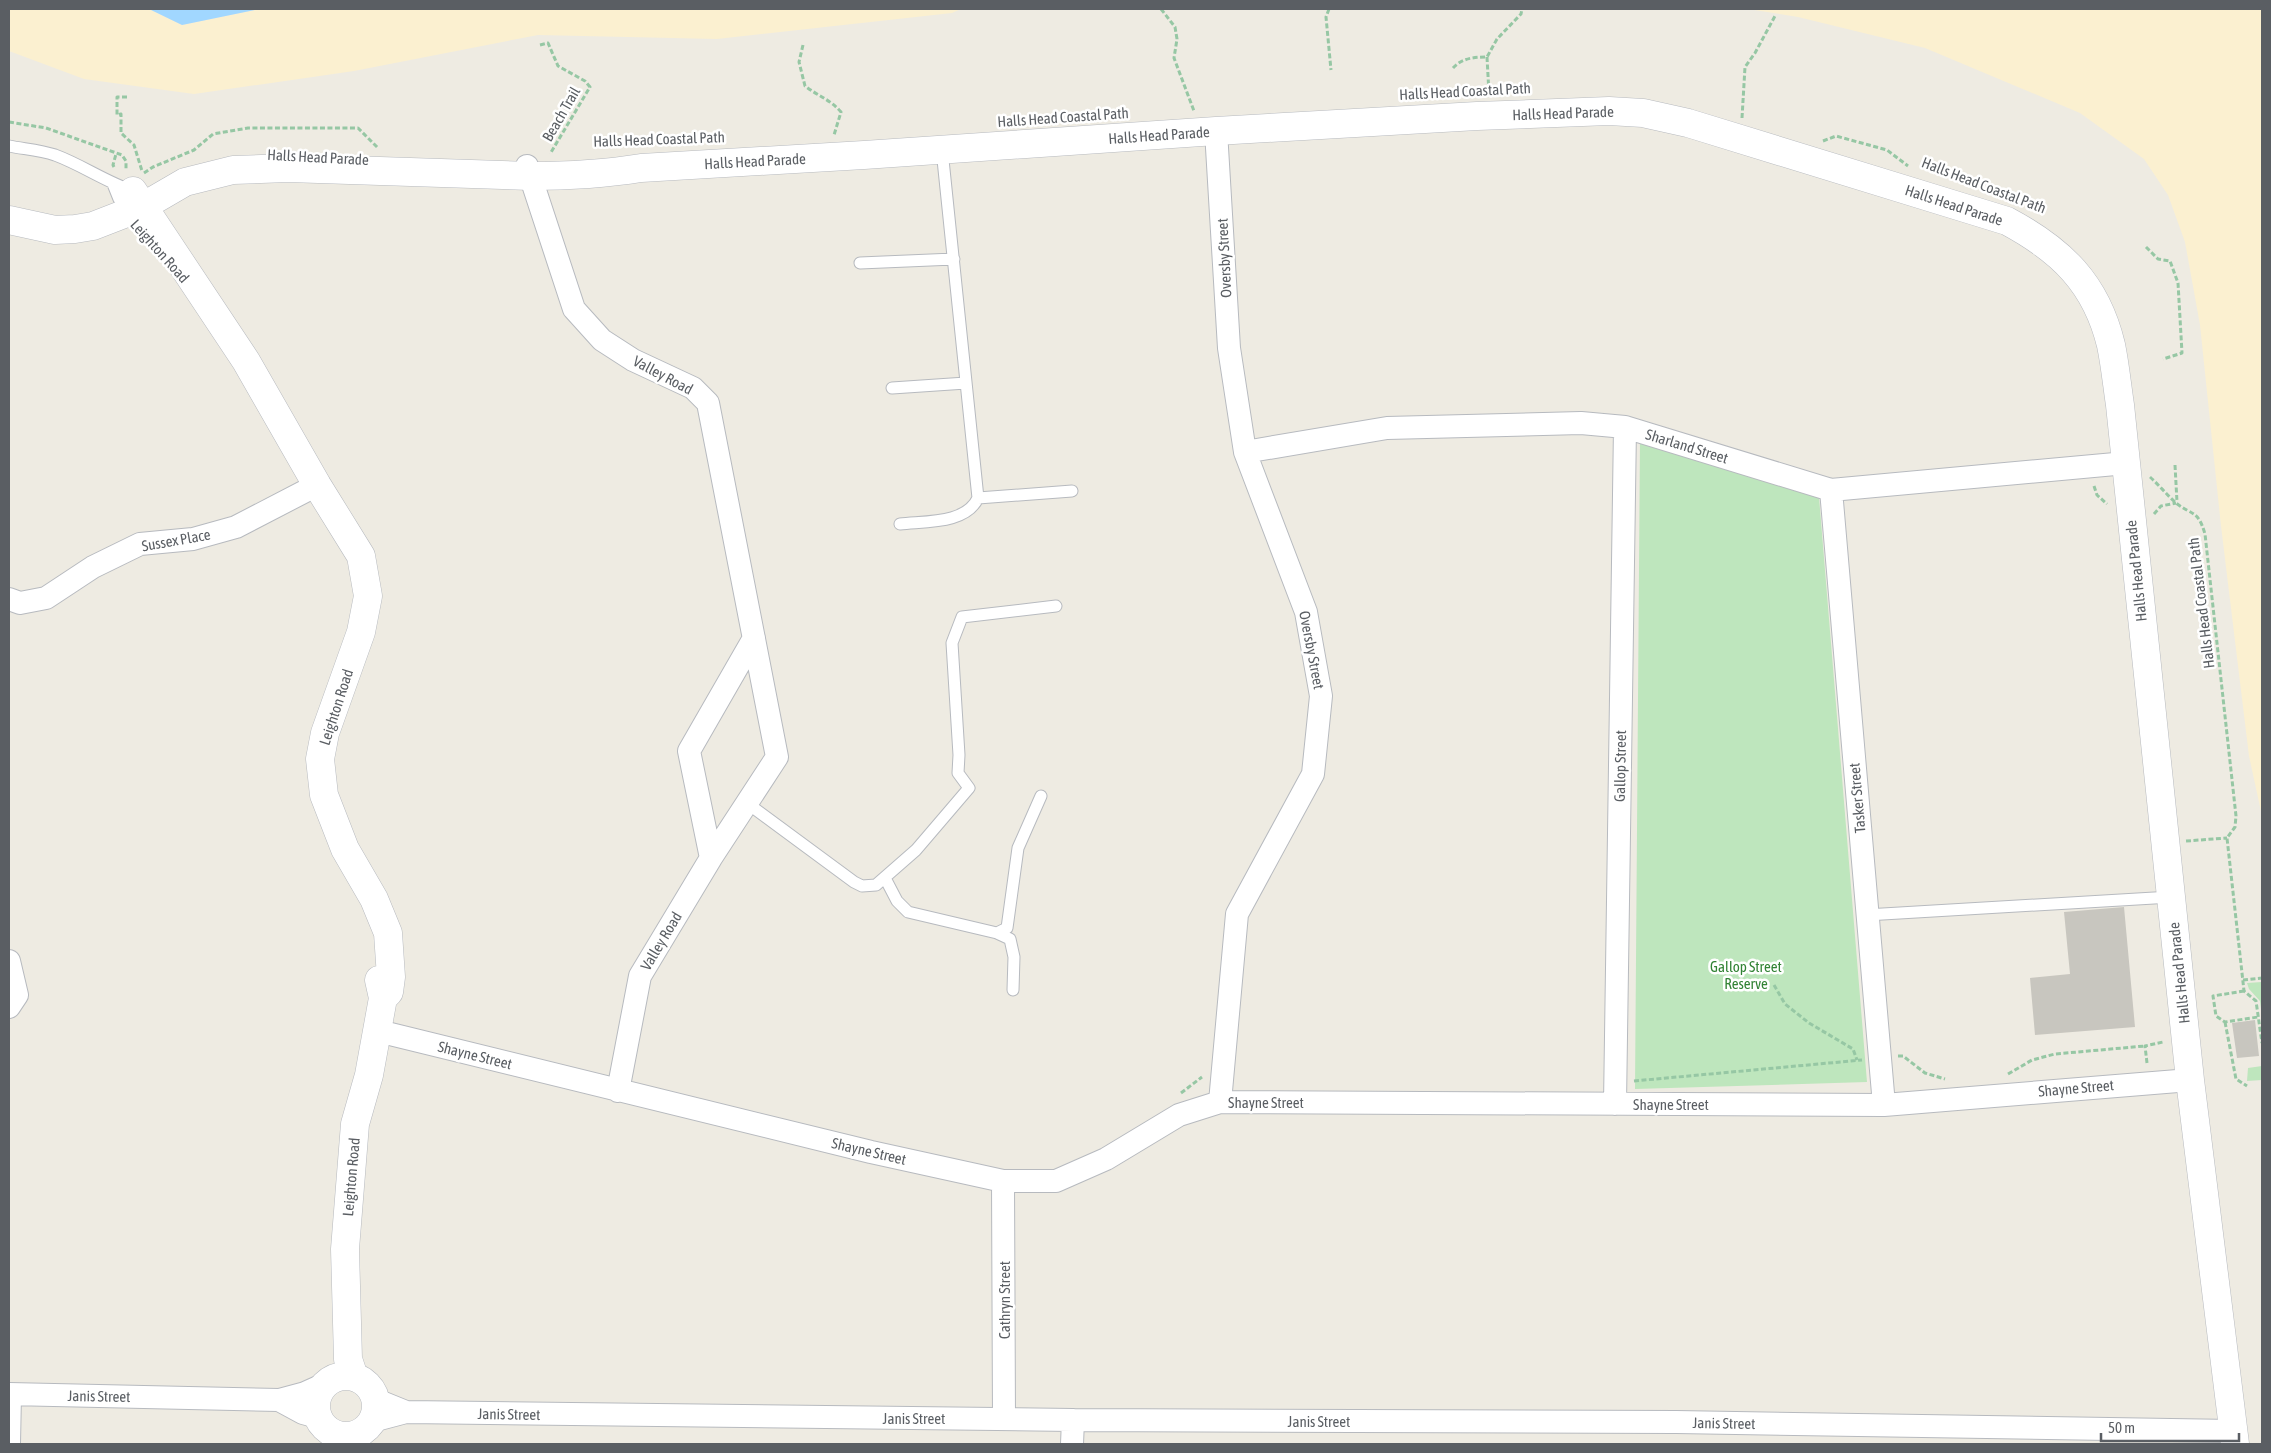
<svg xmlns="http://www.w3.org/2000/svg" width="2271" height="1453" font-family="'Asap Condensed',sans-serif">
<rect width="100%" height="100%" fill="#eeebe2"/>
<!-- green -->
<path fill="#bee6bd" d="M1640,440L1819,497L1867,1082L1635,1089Z
M2262,982V1017L2260,1001L2249,989L2247,983Z
M2262,1066V1080L2247,1081L2248,1068Z"/>
<!-- sand -->
<path fill="#fbf0d0" d="M9,9H149L182,25L260,9H961L952,13L717,39L538,35L354,71L194,94L84,79L9,51Z
M1748,9H2262V816L2249,756L2221,526L2200,325L2185,242L2168,195L2144,159L2080,113L1925,48L1798,17Z"/>
<!-- water -->
<path fill="#a1d7ff" d="M149,9H260L182,25Z"/>
<!-- building -->
<path fill="#c8c6bf" d="M2124,907L2135,1027L2035,1035L2030,978L2070,974L2064,912Z
M2255,1020L2259,1056L2237,1058L2232,1023Z"/>
<g fill="none" stroke-linecap="round" stroke-linejoin="round">
<!-- service casing -->
<g stroke="#b7babf" stroke-width="13">
<path id="service" d="M9,146C24,149 40,150 55,155C82,165 106,182 133,191
M113,184L119,199
M860,263L954,259
M892,388L966,383
M978,498L1072,491
M900,524C926,521 966,524 978,498L942,150
M747,803L854,882L862,886L876,885L916,850L969,788L958,773L959,755L952,643L962,617L1056,606
M885,878L897,901L908,912L997,933L1007,928L1018,848L1041,796
M1866,915L2171,897
M997,933L1010,939L1014,957L1013,990"/>
</g>
<!-- minor casing -->
<g stroke="#b7babf" stroke-width="24">
<path id="minor" d="M1216,131L1229,348L1245,452L1306,612L1321,696L1313,774L1237,914L1220,1102
M527,166L574,309L602,340L633,360L693,388L708,403L777,757L711,858L640,976L618,1091
M1245,452L1387,428L1581,423L1625,427L1831,490L2126,463
M1831,490L1884,1105
M9,599L20,603L46,598L93,567L140,544L193,539L236,527L317,485
M711,858L689,751L754,638
M9,961L17,995L9,1007
M378,1031L871,1152L1003,1181H1056L1106,1159L1179,1115L1220,1102L1884,1105L2190,1080
M1615,1104L1625,427
M1003,1181L1004,1418
M9,1394L279,1400L305,1393L325,1384
M374,1399L406,1412
M279,1400L303,1413L318,1417
M372,1421L406,1412L1073,1420L1676,1422L2233,1431
M9,1443L10,1395
M1072,1444L1073,1420"/>
</g>
<!-- tertiary casing -->
<g stroke="#b7babf" stroke-width="29">
<path id="tertiary" d="M133,191L246,361L317,485L361,556L368,596L361,632L325,733L320,759L324,795L345,849L374,899L388,933L391,977L389,992L383,998
M9,220L55,230L75,229L93,226L142,207L185,182L233,170L288,168L530,176C568,176 604,174 641,168L864,155L1216,131L1477,116L1609,111L1643,113L1688,123L2007,221C2061,250 2096,283 2111,345C2115,364 2117,385 2120,405L2190,1080L2235,1444
M316 1406a30 30 0 1 1 60 0a30 30 0 1 1-60 0Z
M354,1377L348,1359L345,1249L355,1124L369,1075L383,998L379,980"/>
</g>
<!-- path -->
<path stroke="#96c7a4" stroke-width="3" stroke-dasharray="5 2.5" stroke-linecap="butt" d="M1161,9L1175,27L1177,39L1174,58L1194,111
M1329,9L1326,17L1331,70
M540,45L548,43L558,66L585,81L590,87L550,154
M803,45L799,62L805,86C818,96 831,100 841,112L834,135
M1487,57L1489,94
M1453,68C1462,58 1474,57 1487,57L1497,39L1521,14L1522,9
M127,97H117V115L121,114V133L134,145L142,171
M1742,118L1745,67L1755,53L1775,16
M9,122L46,128L122,155L126,161V170
M1823,141L1836,136L1887,150L1908,166
M114,167L113,165L116,154
M144,173L153,167L194,150L213,134L248,128H358L378,148
M2146,247L2158,259L2170,261L2178,283L2182,353L2163,359
M2175,465L2177,502
M2150,477C2159,485 2167,495 2176,503C2193,516 2198,510 2205,534L2236,816L2235,827L2227,838L2244,991L2256,1001L2262,1043
M2094,486L2097,495L2107,504
M2154,514L2161,506L2176,503
M2186,841L2227,838
M2243,980L2262,978
M1774,985L1785,1004L1809,1023L1853,1049L1857,1060
M2244,991L2213,996L2216,1016L2225,1022L2258,1017
M2225,1022L2236,1079L2247,1086
M1898,1056H1903L1925,1073L1945,1079
M2147,1063L2145,1046L2163,1042
M2008,1074L2032,1060L2055,1054L2145,1046
M1634,1081L1862,1060
M1181,1093L1202,1077
M324,1436L327,1444"/>
<!-- service -->
<use href="#service" stroke="#fff" stroke-width="11"/>
<!-- minor -->
<use href="#minor" stroke="#fff" stroke-width="22"/>
<!-- tertiary -->
<use href="#tertiary" stroke="#fff" stroke-width="28"/>
</g>
<g text-anchor="middle" dominant-baseline="central" stroke-width="5" stroke-linejoin="round" paint-order="stroke">
<!-- street labels -->
<g font-size="15" fill="#5a5e63" stroke="#fff">
<text transform="translate(1465 91) rotate(-3)">Halls Head Coastal Path</text>
<text transform="translate(1563 113) rotate(-2)">Halls Head Parade</text>
<text transform="translate(561 114) rotate(-60)">Beach Trail</text>
<text transform="translate(1063 117) rotate(-4)">Halls Head Coastal Path</text>
<text transform="translate(1159 135) rotate(-4)">Halls Head Parade</text>
<text transform="translate(659 139) rotate(-2)">Halls Head Coastal Path</text>
<text transform="translate(318 157) rotate(3)">Halls Head Parade</text>
<text transform="translate(755 161) rotate(-3)">Halls Head Parade</text>
<text transform="translate(1984 185) rotate(21)">Halls Head Coastal Path</text>
<text transform="translate(1954 205) rotate(18)">Halls Head Parade</text>
<text transform="translate(160 251) rotate(48)">Leighton Road</text>
<text transform="translate(1224 258) rotate(-93)">Oversby Street</text>
<text transform="translate(663 375) rotate(28)">Valley Road</text>
<text transform="translate(1687 446) rotate(17)">Sharland Street</text>
<text transform="translate(176 540) rotate(-10)">Sussex Place</text>
<text transform="translate(2136 571) rotate(-96)">Halls Head Parade</text>
<text transform="translate(2201 603) rotate(-97)">Halls Head Coastal Path</text>
<text transform="translate(1312 650) rotate(79)">Oversby Street</text>
<text transform="translate(336 707) rotate(-72)">Leighton Road</text>
<text transform="translate(1620 766) rotate(-89)">Gallop Street</text>
<text transform="translate(1857 798) rotate(-95)">Tasker Street</text>
<text transform="translate(661 941) rotate(-59)">Valley Road</text>
<text transform="translate(2179 973) rotate(-96)">Halls Head Parade</text>
<text transform="translate(475 1055) rotate(14)">Shayne Street</text>
<text transform="translate(2076 1088) rotate(-5)">Shayne Street</text>
<text x="1266" y="1102">Shayne Street</text>
<text x="1671" y="1104">Shayne Street</text>
<text transform="translate(869 1151) rotate(13)">Shayne Street</text>
<text transform="translate(351 1177) rotate(-85)">Leighton Road</text>
<text transform="translate(1004 1300) rotate(-90)">Cathryn Street</text>
<text transform="translate(99 1396) rotate(1)">Janis Street</text>
<text transform="translate(509 1414) rotate(1)">Janis Street</text>
<text x="914" y="1418">Janis Street</text>
<text x="1319" y="1421">Janis Street</text>
<text transform="translate(1724 1423) rotate(1)">Janis Street</text>
</g>
<!-- park labels -->
<g font-size="15" fill="#328335" stroke="#fff">
<text x="1746" y="966">Gallop Street<tspan x="1746" dy="17">Reserve</tspan></text>
</g>
</g>
<!-- border -->
<rect width="2271" height="1453" fill="none" stroke="#5a5e63" stroke-width="20"/>
<!-- scale -->
<path d="M2101 1433v8h138v-8" fill="none" stroke="#5a5e63" stroke-width="2.5"/>
<text x="2108" y="1433" font-size="15" fill="#5a5e63" stroke="#ffffff" stroke-width="4" paint-order="stroke">50 m</text>
</svg>
